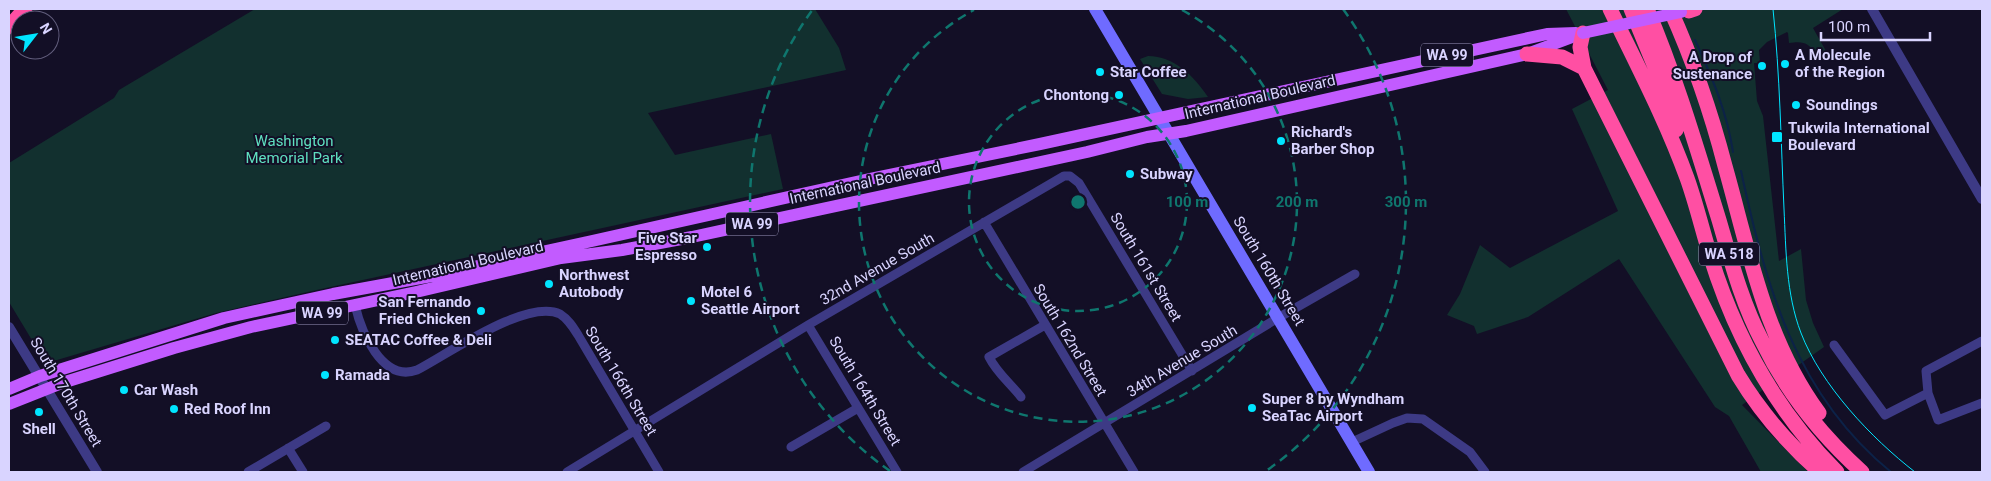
<svg xmlns="http://www.w3.org/2000/svg" width="1991" height="481" font-family="Roboto,sans-serif">
<rect width="100%" height="100%" fill="#130f26"/>
<!-- green -->
<path fill="#12302f" d="M255,9H815L839,48L846,70L648,113L675,155L771,134L783,189L312,291L216,313L57,360L48,361L44,360L9,302V163L114,98L119,90Z
M1566,9H1843L1813,28L1826,51L1818,56C1808,43 1805,41 1789,43L1788,33L1787,32L1767,42L1759,50L1760,63H1754L1757,101L1763,116L1779,261L1801,249L1806,300L1813,323L1824,347L1742,405L1808,472H1761L1729,416L1715,407L1619,259L1528,317L1477,334L1474,326L1447,315L1460,294L1480,245L1510,268L1618,211L1572,109L1608,90Z
M1148,56C1174,56 1194,76 1208,97L1188,99L1162,94L1140,59Z"/>
<g fill="none" stroke-linecap="round" stroke-linejoin="round">
<!-- stream -->
<path stroke="#0c2248" stroke-width="2" d="M1695,40C1712,77 1727,112 1733,152
M1741,171C1766,286 1795,394 1891,472"/>
<!-- minor -->
<path stroke="#3d3a85" stroke-width="9" d="M984,222L1134,472
M355,305C361,331 382,383 417,370C448,354 527,298 560,314C568,319 573,327 578,335L659,472
M808,325L897,472
M1834,345L1885,415L1928,393L1926,371L1982,341
M1928,393L1938,420L1982,403
M1021,397C1010,383 997,373 989,357L1045,325
M1352,442L1393,423L1407,418L1423,419L1470,452L1485,472
M791,447L858,408
M288,448L303,472
M248,472L326,426
M567,472L808,325L1064,176H1070L1079,183L1192,371
M1023,472L1278,318L1355,274"/>
<!-- tertiary -->
<path stroke="#3d3a85" stroke-width="10" d="M1872,9L1982,199
M9,327L97,472"/>
<!-- secondary -->
<path stroke="#6f6bff" stroke-width="12" d="M1095,9L1369,472"/>
<!-- primary -->
<path stroke="#c25bff" stroke-width="12" d="M9,389L40,376L224,318L333,294L437,275L592,241L874,178L1040,144L1547,34L1576,33
M9,404L62,383L174,348L251,327L416,292L561,258L622,250L692,237L1087,152L1147,137L1186,131L1527,54L1583,33"/>
<!-- motorway -->
<path stroke="#ff4fa3" stroke-width="15" d="M1610,9C1637,65 1666,120 1687,178C1696,203 1702,229 1710,255C1735,336 1777,412 1837,472
M1631,9L1664,89L1676,130
M1647,9C1676,77 1697,149 1719,220C1731,261 1742,303 1762,341C1786,391 1821,435 1862,472
M1670,9C1693,60 1711,112 1725,166C1749,251 1765,340 1819,413
M1689,11L1695,9
M9,27L25,9
M1583,33L1580,47L1584,68L1738,375C1761,413 1787,443 1820,472
M1527,54L1562,57L1584,68"/>
<!-- tram -->
<path stroke="#00e5ff" stroke-width="1" d="M1773,9C1780,75 1781,143 1784,209C1786,250 1786,294 1801,333C1821,385 1871,438 1915,472"/>
<!-- primary-bridge -->
<path stroke="#c25bff" stroke-width="12" d="M1583,33L1681,12"/>
</g>
<!-- distance rings -->
<g fill="none" stroke="#0f766e" stroke-width="2.5" stroke-dasharray="9 6">
<circle cx="1078" cy="202" r="109"/>
<path d="M1182 10A219 219 0 1 1 974 10"/>
<path d="M890 471A328 328 0 0 1 813 9M1343 9A328 328 0 0 1 1266 471"/>
</g>
<!-- markers -->
<g fill="#00e5ff" stroke="#130f26" stroke-width="2">
<circle cx="1785" cy="64" r="5"/>
<circle cx="1762" cy="66" r="5"/>
<circle cx="1100" cy="72" r="5"/>
<circle cx="1119" cy="95" r="5"/>
<circle cx="1796" cy="105" r="5"/>
<rect x="1771" y="131" width="12" height="12" rx="2.5"/>
<circle cx="1281" cy="141" r="5"/>
<circle cx="1130" cy="174" r="5"/>
<circle cx="707" cy="247" r="5"/>
<circle cx="549" cy="284" r="5"/>
<circle cx="691" cy="301" r="5"/>
<circle cx="481" cy="311" r="5"/>
<circle cx="335" cy="340" r="5"/>
<circle cx="325" cy="375" r="5"/>
<circle cx="124" cy="390" r="5"/>
<circle cx="1252" cy="408" r="5"/>
<circle cx="174" cy="409" r="5"/>
<circle cx="39" cy="412" r="5"/>
</g>
<g text-anchor="middle" dominant-baseline="central" stroke-width="4" stroke-linejoin="round" paint-order="stroke">
<!-- shield labels -->
<g fill="#130f26" stroke="#9e99be" stroke-width="1">
<rect x="1421" y="43.5" width="52" height="23" rx="4"/>
<rect x="726" y="212.5" width="52" height="23" rx="4"/>
<rect x="1699" y="242.5" width="60" height="23" rx="4"/>
<rect x="296" y="301.5" width="52" height="23" rx="4"/>
</g>
<g font-size="14" font-weight="bold" fill="#d9d4ff">
<text x="1447" y="55">WA 99</text>
<text x="752" y="224">WA 99</text>
<text x="1729" y="254">WA 518</text>
<text x="322" y="313">WA 99</text>
</g>
<!-- poi labels -->
<g font-size="15" font-weight="bold" fill="#d9d4ff" stroke="#130f26" text-anchor="start">
<text x="1795" y="55">A Molecule<tspan x="1795" dy="17">of the Region</tspan></text>
<text x="1752" y="57" text-anchor="end">A Drop of<tspan x="1752" dy="17">Sustenance</tspan></text>
<text x="1110" y="72">Star Coffee</text>
<text x="1109" y="95" text-anchor="end">Chontong</text>
<text x="1806" y="105">Soundings</text>
<text x="1788" y="128">Tukwila International<tspan x="1788" dy="17">Boulevard</tspan></text>
<text x="1291" y="132">Richard's<tspan x="1291" dy="17">Barber Shop</tspan></text>
<text x="1140" y="174">Subway</text>
<text x="697" y="238" text-anchor="end">Five Star<tspan x="697" dy="17">Espresso</tspan></text>
<text x="559" y="275">Northwest<tspan x="559" dy="17">Autobody</tspan></text>
<text x="701" y="292">Motel 6<tspan x="701" dy="17">Seattle Airport</tspan></text>
<text x="471" y="302" text-anchor="end">San Fernando<tspan x="471" dy="17">Fried Chicken</tspan></text>
<text x="345" y="340">SEATAC Coffee &amp; Deli</text>
<text x="335" y="375">Ramada</text>
<text x="134" y="390">Car Wash</text>
<text x="1262" y="399">Super 8 by Wyndham<tspan x="1262" dy="17">SeaTac Airport</tspan></text>
<text x="184" y="409">Red Roof Inn</text>
<text x="39" y="429" text-anchor="middle">Shell</text>
</g>
<!-- street labels -->
<g font-size="15" fill="#d9d4ff" stroke="#130f26">
<text transform="translate(1260 97) rotate(-13)">International Boulevard</text>
<text transform="translate(865 183) rotate(-12)">International Boulevard</text>
<text transform="translate(468 263) rotate(-13)">International Boulevard</text>
<text transform="translate(1146 267) rotate(59)">South 161st Street</text>
<text transform="translate(877 269) rotate(-30)">32nd Avenue South</text>
<text transform="translate(1269 271) rotate(59)">South 160th Street</text>
<text transform="translate(1070 340) rotate(59)">South 162nd Street</text>
<text transform="translate(1182 361) rotate(-31)">34th Avenue South</text>
<text transform="translate(621 381) rotate(59)">South 166th Street</text>
<text transform="translate(865 391) rotate(59)">South 164th Street</text>
<text transform="translate(66 392) rotate(59)">South 170th Street</text>
</g>
<!-- park labels -->
<g font-size="15" fill="#5fe0c0" stroke="#130f26">
<text x="294" y="141">Washington<tspan x="294" dy="17">Memorial Park</tspan></text>
</g>
</g>
<circle cx="1078" cy="202" r="8" fill="#0f766e" stroke="#130f26" stroke-width="2.5"/>
<g font-size="15" text-anchor="middle" font-weight="bold" fill="#0f766e" stroke="#130f26" stroke-width="4" stroke-linejoin="round" paint-order="stroke">
<text x="1187" y="207">100 m</text>
<text x="1297" y="207">200 m</text>
<text x="1406" y="207">300 m</text>
</g>
<!-- border -->
<rect width="1991" height="481" fill="none" stroke="#d9d4ff" stroke-width="20"/>
<!-- north arrow -->
<g transform="translate(35 35) rotate(59)"><circle r="24" fill="#130f26" stroke="#625e7d"/>
<path d="M0-4L9 19L0 12L-9 19Z" fill="#00e5ff"/>
<text y="-8" font-size="14" font-weight="bold" text-anchor="middle" fill="#d9d4ff">N</text>
</g>
<!-- scale -->
<path d="M1821 32v8h109v-8" fill="none" stroke="#d9d4ff" stroke-width="2.5"/>
<text x="1828" y="32" font-size="15" fill="#d9d4ff" stroke="#130f26" stroke-width="4" paint-order="stroke">100 m</text>
</svg>
